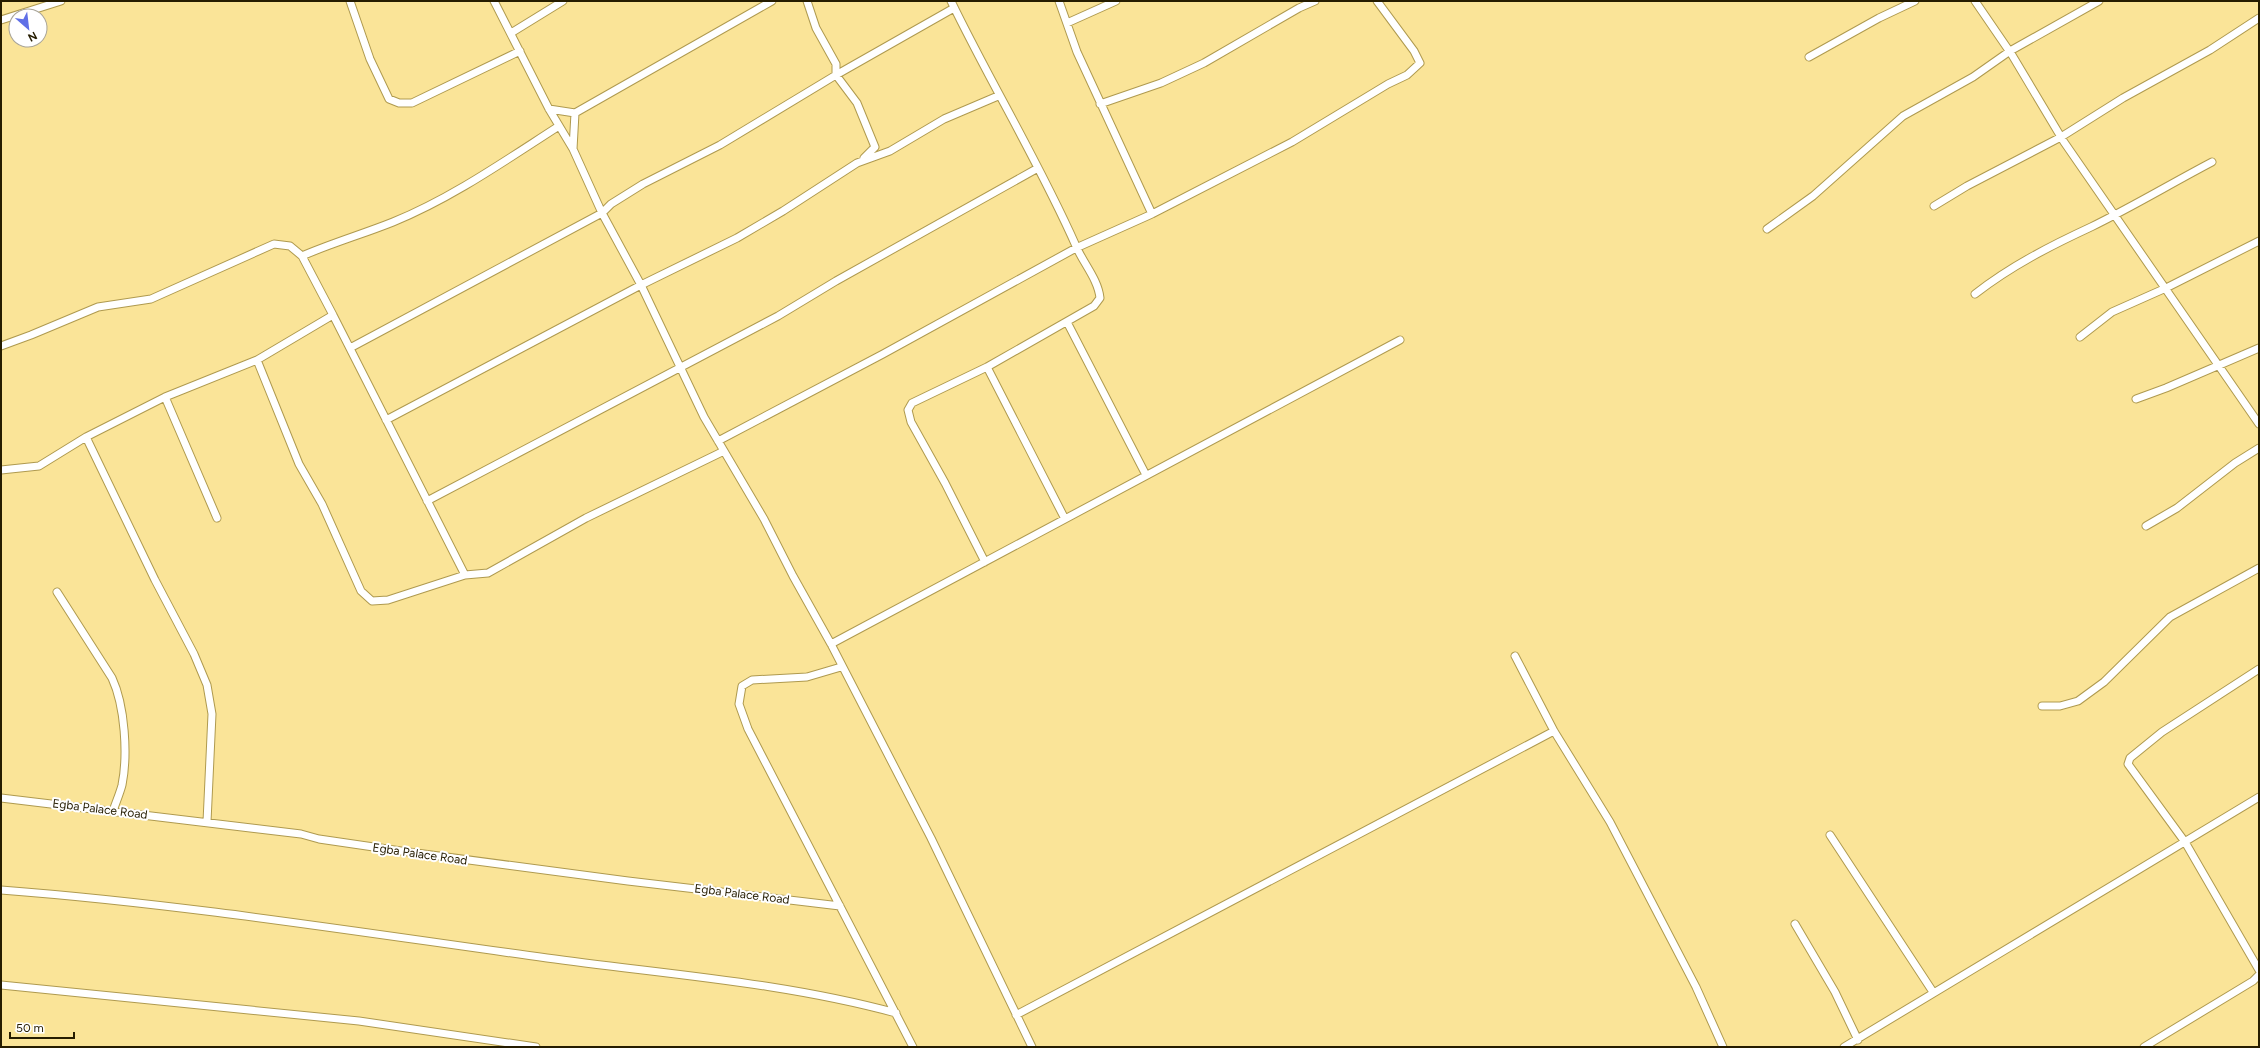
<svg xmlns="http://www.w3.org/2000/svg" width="2260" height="1048" font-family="Figtree,sans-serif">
<rect width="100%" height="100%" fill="#fae498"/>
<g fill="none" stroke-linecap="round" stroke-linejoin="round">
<!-- minor casing -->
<g stroke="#af9a4f" stroke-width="9">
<path id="minor" d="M350,1L370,59L389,99L399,103H412L520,51
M494,1L549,109L573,149
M772,1L575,113L573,149L602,213L641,285L704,417L764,519L793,576L831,644L931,838L1032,1047
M807,1L816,28L836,64V75L857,103L875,147L864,158
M951,1C991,84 1039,162 1076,246C1083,263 1098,279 1100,298L1094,306L987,367L912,403L908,410L911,422L945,483L985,562
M1059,1L1077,52L1152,214
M1975,1L2012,55L2064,142L2259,424
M1,20L61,1
M1067,23L1116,1
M511,33L563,1
M1809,57L1879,18L1915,1
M1100,104L1161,83L1204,63L1299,8L1315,1
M549,109L575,113
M559,126C506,160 452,198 393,222C363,234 332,243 302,256L333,315L257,360L299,464L322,504L361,591L372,601L388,600L465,575L488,573L586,518L724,451
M1934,206L1967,186L2061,137L2123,98L2210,50L2259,18
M1767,229L1813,196L1903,116L1973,77L2010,51L2099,1
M1975,294C2011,266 2050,246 2091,227C2132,207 2172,183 2212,162
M333,315L465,575
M1067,322L1146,475
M2080,337L2112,312L2166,288L2259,241
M1,346L31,335L98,307L151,299L274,244L290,246L302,256
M350,348L602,213L611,204L643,184L720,145L836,75L954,8
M987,367L1065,519
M165,397L217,518
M2136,399L2166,388L2259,348
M386,420L641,285L737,238L783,211L857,163L890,151L944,119L998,96
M718,441L883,354L1076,248L1152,214L1292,142L1388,84L1407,75L1420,63L1414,51L1377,1
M1,470L39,466L86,437
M427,501L778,316L836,281L1038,168
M2146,526L2177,508L2235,463L2259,448
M57,592L112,678C125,706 128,755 122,785C120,793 116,802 113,811
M831,644L1400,340
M1515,656L1554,731L1610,822L1696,987L1723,1047
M841,667L807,677L752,680L742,686L739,704L748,729L913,1047
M2259,669L2162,732L2130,758L2128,764L2185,842L2259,970
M2042,706H2060L2078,701L2104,682L2170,617L2259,568
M1,798L301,834L319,839L401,851L628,881L840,906
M207,822L212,714L207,685L194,654L155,580L86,437L165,397L257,360
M1830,835L1933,992
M1,890C184,904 365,933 547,958C663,974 782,982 896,1013
M1795,924L1835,992L1858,1040
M1,985L359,1021L536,1047
M1016,1015L1554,731
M1844,1047L2259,797
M2144,1047L2253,981L2259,975"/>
</g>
<!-- minor -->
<use href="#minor" stroke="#fff" stroke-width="7"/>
</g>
<g text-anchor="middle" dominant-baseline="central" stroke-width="4" stroke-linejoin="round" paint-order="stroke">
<!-- street labels -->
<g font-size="12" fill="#251c00" stroke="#fff">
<text transform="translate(100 809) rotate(7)">Egba Palace Road</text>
<text transform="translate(420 854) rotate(8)">Egba Palace Road</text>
<text transform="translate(742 894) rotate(7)">Egba Palace Road</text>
</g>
</g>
<!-- border -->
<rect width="2260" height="1048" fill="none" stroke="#251c00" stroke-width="4"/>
<!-- north arrow -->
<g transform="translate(28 28) rotate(152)"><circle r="19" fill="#ffffff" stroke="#a8a499"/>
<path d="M0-3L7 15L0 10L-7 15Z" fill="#5f6fe7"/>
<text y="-6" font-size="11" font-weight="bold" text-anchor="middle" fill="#251c00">N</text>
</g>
<!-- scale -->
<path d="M10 1032v6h64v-6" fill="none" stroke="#251c00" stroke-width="2"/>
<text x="16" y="1032" font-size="12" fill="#251c00" stroke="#ffffff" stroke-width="3" paint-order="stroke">50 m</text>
</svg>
